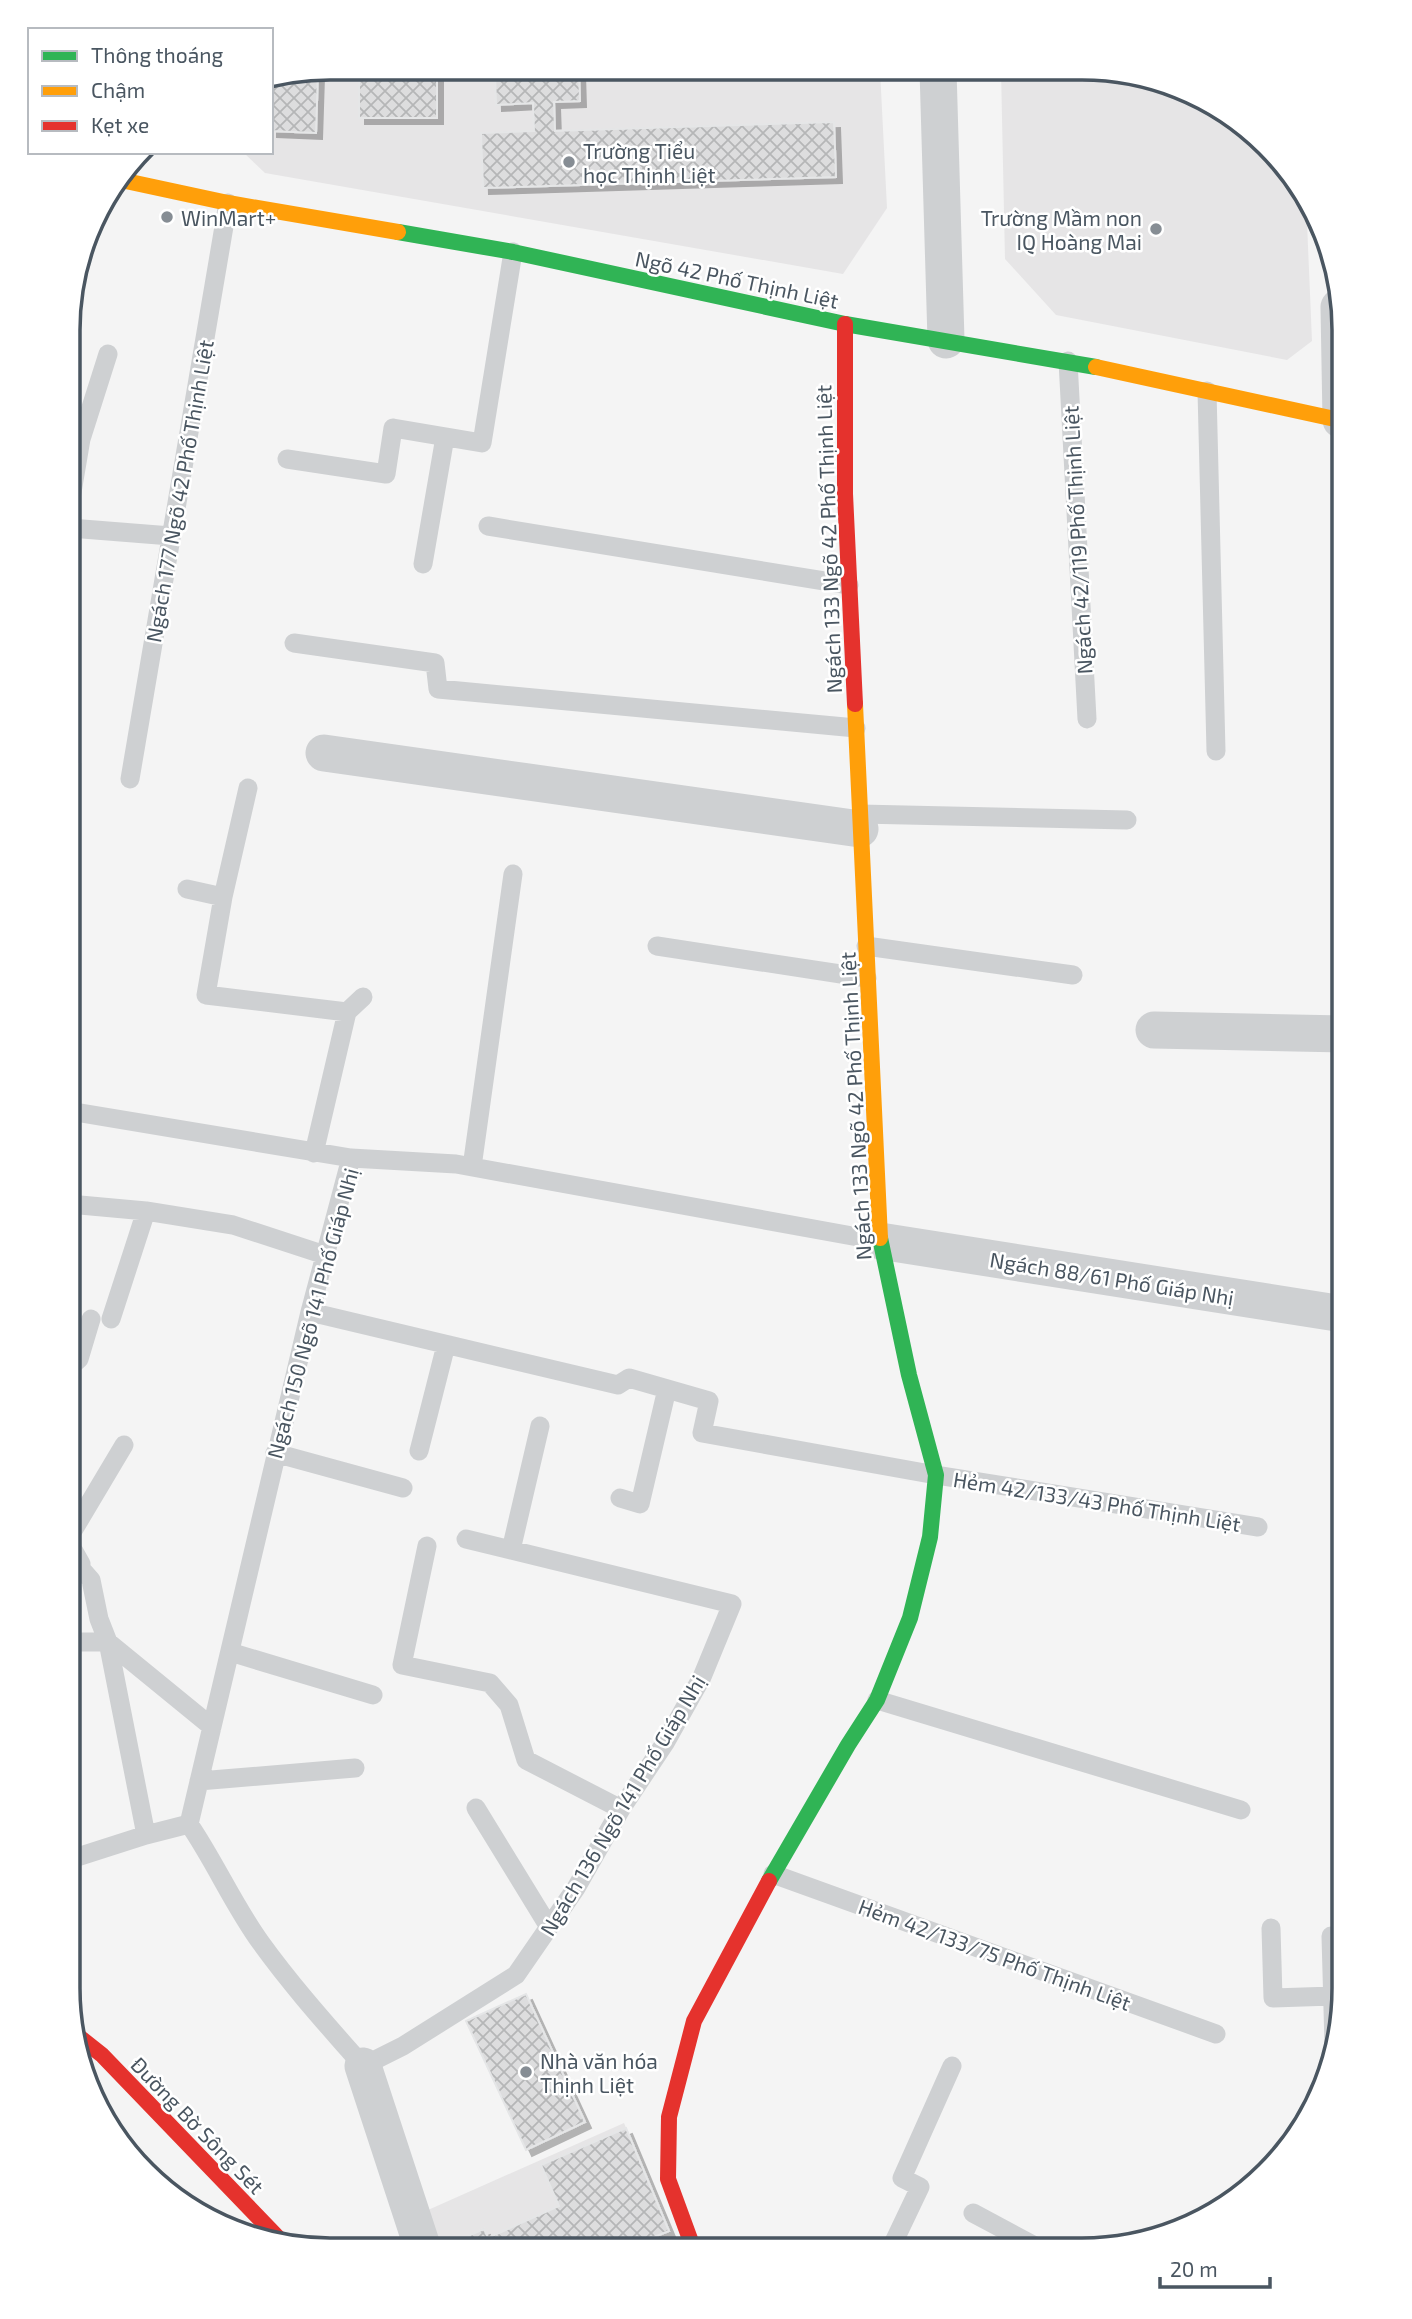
<svg xmlns="http://www.w3.org/2000/svg" width="1412" height="2319" font-family="'Exo 2',sans-serif">
<defs>
<pattern id="building-cross-hatch" width="8" height="8" patternUnits="userSpaceOnUse" patternTransform="scale(1.75)"><rect width="8" height="8" fill="#ddddde"/><path d="M0 0l8 8M0 8l8-8" fill="none" stroke="#b5b6b7"/></pattern>
<filter id="shadow"><feDropShadow dx="6" dy="6" stdDeviation="0" flood-color="#0004"/></filter>
</defs>
<rect width="100%" height="100%" fill="#f4f4f4"/>
<!-- education -->
<path fill="#e6e5e6" d="M331,68L880,70L887,208L843,274L265,173L243,152H271V80Z
M1001,70L1116,71L1182,88L1241,123L1290,171L1306,199L1312,341L1287,360L1056,315L1005,259Z
M624,2123L669,2231L624,2249H432L419,2214Z"/>
<!-- building -->
<path fill="url(#building-cross-hatch)" stroke="#e5e6e7" stroke-width="2" filter="url(#shadow)" d="M359,68L437,69V118H359Z
M495,69H579L580,101L554,102L555,131L834,122L836,177L483,188L481,133L534,131L533,103L496,105Z
M318,71L316,133L271,131V80Z
M526,1994L585,2122L526,2150L466,2021Z
M626,2128L669,2231L624,2249H449L447,2245L484,2229L488,2238L559,2206L541,2165Z"/>
<g fill="none" stroke-linecap="round" stroke-linejoin="round">
<!-- lane -->
<path stroke="#ced0d2" stroke-width="19" d="M1068,361L1087,719
M1207,391L1216,751
M287,459L386,474L393,428L482,443L513,252
M70,504L81,439L108,354
M488,526L849,585
M70,528L171,536
M423,564L445,437
M294,643L435,663L438,689L856,728
M130,779L228,203
M248,788L223,897L206,995L347,1012L314,1153
M860,814L1127,820
M187,889L223,897
M657,946L867,978
M866,946L1073,975
M347,1012L363,997
M69,1111L351,1158L456,1164L880,1241
M472,1167L513,874
M69,1204L146,1211L233,1225L325,1255
M310,1312L618,1385L629,1378L709,1401L702,1433L936,1475L1258,1527
M111,1319L146,1211
M69,1368L79,1359L91,1319
M419,1451L446,1345
M275,1453L403,1488
M620,1498L640,1504L667,1389
M427,1546L402,1665L490,1683L509,1705L526,1760L621,1809
M511,1550L540,1426
M69,1555L91,1580L99,1619L108,1642L146,1835
M81,1564L72,1548L71,1534L124,1445
M69,1642H108L212,1727
M230,1652L373,1695
M877,1700L1241,1810
M199,1781L355,1768
M476,1808L549,1927
M189,1824L310,1312L351,1158
M68,1860L146,1835L189,1824C215,1862 234,1906 261,1943C292,1986 328,2026 363,2066L403,2046L516,1975L576,1888L621,1809L665,1743L702,1677L732,1604L466,1539
M773,1874L1216,2034
M1271,1928L1273,1998L1333,1996
M1331,1936L1334,2045
M973,2213L1044,2251
M890,2250L920,2187L902,2178L952,2066"/>
<!-- street -->
<path stroke="#ced0d2" stroke-width="37" d="M938,70L946,340
M1339,307L1341,420
M324,753L860,829
M1154,1030L1344,1034
M880,1241L1343,1314
M363,2066L423,2249"/>
<!-- fast -->
<path stroke="#30b455" stroke-width="16" d="M398,232L513,252L845,324L1096,367
M769,1881L848,1745L877,1700L910,1618L930,1537L936,1475L909,1375L880,1238"/>
<!-- slow -->
<path stroke="#ff9f0a" stroke-width="16" d="M121,180L228,203L398,232
M1096,367L1344,421
M855,704L880,1238"/>
<!-- jam -->
<path stroke="#e5322d" stroke-width="16" d="M845,324V494L855,704
M78,2036L102,2055L286,2246
M694,2250L668,2179L669,2117L694,2021L769,1881"/>
</g>
<!-- markers -->
<g fill="#868d94" stroke="#fff" stroke-width="2.5">
<circle cx="569" cy="162" r="7"/>
<circle cx="167" cy="217" r="7"/>
<circle cx="1156" cy="229" r="7"/>
<circle cx="526" cy="2072" r="7"/>
</g>
<g text-anchor="middle" dominant-baseline="central" stroke-width="5" stroke-linejoin="round" paint-order="stroke">
<!-- poi labels -->
<g font-size="21" fill="#4a5661" stroke="#fff" text-anchor="start">
<text x="583" y="150">Trường Tiểu<tspan x="583" dy="24">học Thịnh Liệt</tspan></text>
<text x="181" y="217">WinMart+</text>
<text x="1142" y="217" text-anchor="end">Trường Mầm non<tspan x="1142" dy="24">IQ Hoàng Mai</tspan></text>
<text x="540" y="2060">Nhà văn hóa<tspan x="540" dy="24">Thịnh Liệt</tspan></text>
</g>
<!-- street labels -->
<g font-size="21" fill="#4a5661" stroke="#fff">
<text transform="translate(737 279) rotate(12)">Ngõ 42 Phố Thịnh Liệt</text>
<text transform="translate(179 491) rotate(-80)">Ngách 177 Ngõ 42 Phố Thịnh Liệt</text>
<text transform="translate(828 539) rotate(-92)">Ngách 133 Ngõ 42 Phố Thịnh Liệt</text>
<text transform="translate(1077 540) rotate(-93)">Ngách 42/119 Phố Thịnh Liệt</text>
<text transform="translate(855 1106) rotate(-93)">Ngách 133 Ngõ 42 Phố Thịnh Liệt</text>
<text transform="translate(1112 1278) rotate(9)">Ngách 88/61 Phố Giáp Nhị</text>
<text transform="translate(312 1313) rotate(-75)">Ngách 150 Ngõ 141 Phố Giáp Nhị</text>
<text transform="translate(1097 1501) rotate(9)">Hẻm 42/133/43 Phố Thịnh Liệt</text>
<text transform="translate(622 1805) rotate(-59)">Ngách 136 Ngõ 141 Phố Giáp Nhị</text>
<text transform="translate(995 1954) rotate(20)">Hẻm 42/133/75 Phố Thịnh Liệt</text>
<text transform="translate(198 2125) rotate(46)">Đường Bờ Sông Sét</text>
</g>
</g>
<!-- crop -->
<path d="M0 0H1412V2319H0ZM330 80H1082A250 250 0 0 1 1332 330V1988A250 250 0 0 1 1082 2238H330A250 250 0 0 1 80 1988V330A250 250 0 0 1 330 80Z" fill="#fff" fill-rule="evenodd"/>
<path fill="none" stroke="#4a5661" stroke-width="3.5" d="M330 80H1082A250 250 0 0 1 1332 330V1988A250 250 0 0 1 1082 2238H330A250 250 0 0 1 80 1988V330A250 250 0 0 1 330 80Z"/>
<!-- legend -->
<rect x="28" y="28" width="245" height="126" fill="#ffffff" stroke="#b7bbc0" stroke-width="2"/>
<rect x="42" y="51" width="35" height="10" fill="#30b455" stroke="#b7bbc0" stroke-width="2"/>
<text x="91" y="63" font-size="21" fill="#4a5661">Thông thoáng</text>
<rect x="42" y="86" width="35" height="10" fill="#ff9f0a" stroke="#b7bbc0" stroke-width="2"/>
<text x="91" y="98" font-size="21" fill="#4a5661">Chậm</text>
<rect x="42" y="121" width="35" height="10" fill="#e5322d" stroke="#b7bbc0" stroke-width="2"/>
<text x="91" y="133" font-size="21" fill="#4a5661">Kẹt xe</text>
<!-- scale -->
<path d="M1160 2277v10h110v-10" fill="none" stroke="#4a5661" stroke-width="3.5"/>
<text x="1170" y="2277" font-size="21" fill="#4a5661" stroke="#ffffff" stroke-width="5" paint-order="stroke">20 m</text>
</svg>
